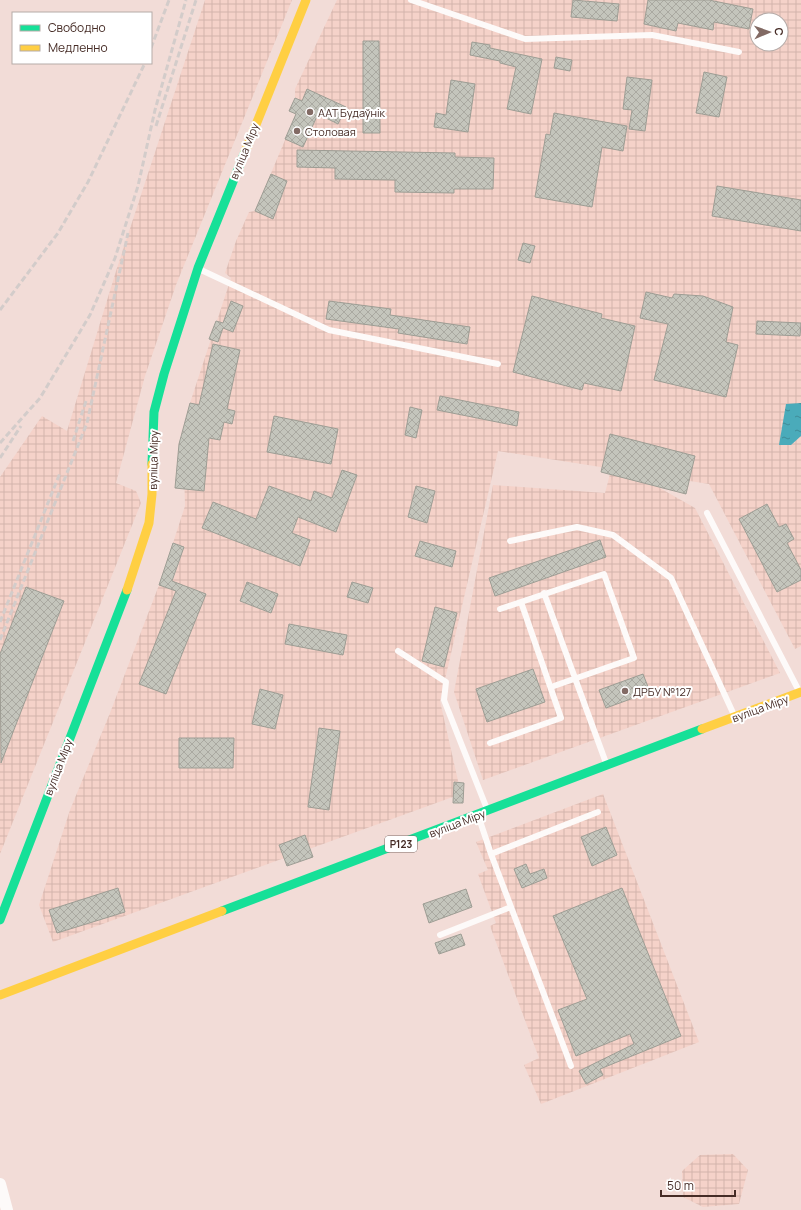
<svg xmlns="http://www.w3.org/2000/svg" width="801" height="1210" font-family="Manrope,sans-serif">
<defs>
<pattern id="industrial-grid" width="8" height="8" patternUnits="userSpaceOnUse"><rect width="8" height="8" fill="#f5d2c9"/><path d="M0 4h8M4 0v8" fill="none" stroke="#d3b4ac"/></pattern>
<pattern id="water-ripples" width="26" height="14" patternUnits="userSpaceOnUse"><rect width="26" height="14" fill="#4aabba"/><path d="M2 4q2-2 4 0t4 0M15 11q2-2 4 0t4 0" fill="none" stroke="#3f8b97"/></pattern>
<pattern id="building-cross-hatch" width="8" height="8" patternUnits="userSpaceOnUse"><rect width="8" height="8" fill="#c4c5bc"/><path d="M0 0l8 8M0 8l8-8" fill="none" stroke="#aaa9a1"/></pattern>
</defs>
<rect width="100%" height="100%" fill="#f2dcd7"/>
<!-- industrial -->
<path fill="url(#industrial-grid)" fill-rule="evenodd" d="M205,0H292L176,285L145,376L116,483L136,491L141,503L0,854V477L42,416L67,431L116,271Z
M337,0H801V646L795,649L709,484L498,451L440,701L461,794L53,942L39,905L70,810L110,713L159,585L170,589L184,547L173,543L185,506L183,432L190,403L231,278L225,273L236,241L249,212L255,211L296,114L289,111L295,98V89ZM757,20H781V44H757Z
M610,474L658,487L695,508L780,673L483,780L454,692L493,485L605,493Z
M603,794L699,1042L541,1104L524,1065L539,1058L490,926L496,923L478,874L488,870L476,842Z
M733,1154L748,1170L739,1204L703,1207L683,1197L682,1171L700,1155Z"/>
<!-- water -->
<path fill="url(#water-ripples)" d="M801,403V436L791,445H779L786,404Z"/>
<!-- building -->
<path fill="url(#building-cross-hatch)" stroke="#9d9d94" d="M573,0L619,4L617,21L571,17Z
M648,0H709L753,9L749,29L714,22L713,30L678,23L676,31L644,24Z
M363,41H379L380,133H363Z
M472,42L490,45V48L542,59L531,114L507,109L516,67L500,63V61L470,55Z
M556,57L572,60L570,71L554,68Z
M704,72L727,77L719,117L696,113Z
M627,77L652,80L645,131L629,129L632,110L623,109Z
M451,80L475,84L468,132L434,127L436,113L446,115Z
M307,89L346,107L338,124L318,114L303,147L285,139L296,114L289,111L295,98L302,101Z
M554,113L627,126L623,151L602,147L592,207L535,197L546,134L550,135Z
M297,150L455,153V157L494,158L493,189H454V193L395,192V180L335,179V168L297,167Z
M271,174L287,181L273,219L255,211Z
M717,186L801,200V231L712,216Z
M523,243L535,246L530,263L518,260Z
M646,292L672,298L674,294L703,296L733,307L726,342L738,345L726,397L654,380L668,324L640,318Z
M532,296L602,314L601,318L635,326L621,391L584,383L582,390L513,372Z
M231,301L243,306L233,332L223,328L218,342L209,339L216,321L223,323Z
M329,301L391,309L390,315L470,327L467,344L398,333L399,329L326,319Z
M757,321L801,323L800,336L756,334Z
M213,344L240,350L227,409L235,411L232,424L224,422L220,440L209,438L204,491L175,488L179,444L190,403L199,405Z
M440,396L519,412L517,426L437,410Z
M410,407L422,410L416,438L405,435Z
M274,416L338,429L331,464L267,452Z
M610,434L695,456L686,494L601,472Z
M342,470L357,475L336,532L298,517L292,533L310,540L300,566L202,528L213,502L256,519L269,486L311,501L314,491L332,498Z
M416,486L435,491L427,523L408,517Z
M767,504L779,527L786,524L794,539L787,543L801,570V580L777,592L739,519Z
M600,540L606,557L495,596L489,578Z
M420,541L456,551L452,567L415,556Z
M173,543L184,547L172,581L206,594L166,694L139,684L176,591L159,585Z
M247,582L278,594L271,613L240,601Z
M352,582L373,588L368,603L347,597Z
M26,587L64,601L1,763L0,654Z
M435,607L457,613L444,667L422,661Z
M289,624L347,635L343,655L285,644Z
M533,669L545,702L487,722L476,689Z
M643,674L650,692L606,708L599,690Z
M260,689L283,695L275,729L252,724Z
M319,728L340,731L329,810L308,807Z
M179,738H234L233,768H179Z
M454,782L464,783L463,803H453Z
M606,827L617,855L592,866L581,837Z
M305,835L313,857L287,866L279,845Z
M526,864L530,874L544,869L547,878L522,888L514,869Z
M118,888L125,912L57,933L49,910Z
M622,888L681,1036L600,1069L603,1075L586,1084L579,1071L634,1044L630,1034L576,1056L558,1010L587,999L553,916Z
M466,889L472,907L429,923L423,904Z
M461,934L465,945L439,954L435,943Z"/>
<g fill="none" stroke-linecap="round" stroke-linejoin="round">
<!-- lane -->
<path stroke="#fdfaf9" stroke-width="6" d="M411,0L525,39L652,35L739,52
M199,269L329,330L498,364
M707,513L799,691
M510,541L577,527L613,535L671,578L734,715
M544,593L606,763
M500,609L604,574L634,658L551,687
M398,651L446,682L444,700L487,809
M490,743L561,718L521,602
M478,815L491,854L571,1066
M491,854L598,812
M440,935L511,907"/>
<!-- street -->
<path stroke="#fdfaf9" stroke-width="12" d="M0,1184L7,1210"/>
<!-- fast -->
<path stroke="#16e098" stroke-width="9" d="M152,464L154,412L164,374L198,268L245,152
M222,911L702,729
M0,920L127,590"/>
<!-- slow -->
<path stroke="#ffcf43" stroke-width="9" d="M245,152L306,0
M127,590L149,523L152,494V464
M702,729L801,692
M0,995L222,911"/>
<!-- rail -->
<path stroke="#d3ccca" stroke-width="3" stroke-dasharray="6 3" stroke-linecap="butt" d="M151,48L169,0
M156,126L196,0
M0,310L58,233L88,182L145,63
M73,441L86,401
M0,443L40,398L90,315L115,258L138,186L155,110L186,0
M0,458L21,426
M0,622L60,473
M0,640L87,423L128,233"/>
</g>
<!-- markers -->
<g fill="#826a64" stroke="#fff" stroke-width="1.5">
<circle cx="310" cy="112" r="4"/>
<circle cx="297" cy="131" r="4"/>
<circle cx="625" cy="691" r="4"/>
</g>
<g text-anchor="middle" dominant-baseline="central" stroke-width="4" stroke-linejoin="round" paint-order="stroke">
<!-- shield labels -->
<rect fill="#fff" stroke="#7e6b67" stroke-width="1" x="385" y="836" width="32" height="16" rx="3"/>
<g font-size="10" font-weight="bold" fill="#462c26">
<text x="401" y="844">Р123</text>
</g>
<!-- poi labels -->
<g font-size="11" fill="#462c26" stroke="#fff" text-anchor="start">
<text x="318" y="112">ААТ Будаўнік</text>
<text x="305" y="131">Столовая</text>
<text x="633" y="691">ДРБУ №127</text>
</g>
<!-- street labels -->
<g font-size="11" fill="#462c26" stroke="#fff">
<text transform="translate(244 151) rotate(-68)">вуліца Міру</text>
<text transform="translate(153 460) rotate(-89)">вуліца Міру</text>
<text transform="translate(760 708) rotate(-20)">вуліца Міру</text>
<text transform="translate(58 767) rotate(-69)">вуліца Міру</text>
<text transform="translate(457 823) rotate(-21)">вуліца Міру</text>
</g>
</g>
<!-- legend -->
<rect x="12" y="12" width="140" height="52" fill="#ffffff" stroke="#b5aba8"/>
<rect x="20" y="25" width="20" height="6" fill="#16e098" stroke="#b5aba8"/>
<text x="48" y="32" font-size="12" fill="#462c26">Свободно</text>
<rect x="20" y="45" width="20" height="6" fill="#ffcf43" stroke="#b5aba8"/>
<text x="48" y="52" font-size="12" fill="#462c26">Медленно</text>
<!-- north arrow -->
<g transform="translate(769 32) rotate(88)"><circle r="19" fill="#ffffff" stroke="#b5aba8"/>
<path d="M0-3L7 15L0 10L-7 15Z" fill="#826a64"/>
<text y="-6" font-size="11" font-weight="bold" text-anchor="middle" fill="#462c26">С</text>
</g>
<!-- scale -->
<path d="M661 1190v6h74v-6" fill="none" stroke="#462c26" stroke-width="2"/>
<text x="667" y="1190" font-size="12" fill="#462c26" stroke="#ffffff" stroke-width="3" paint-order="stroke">50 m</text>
</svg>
